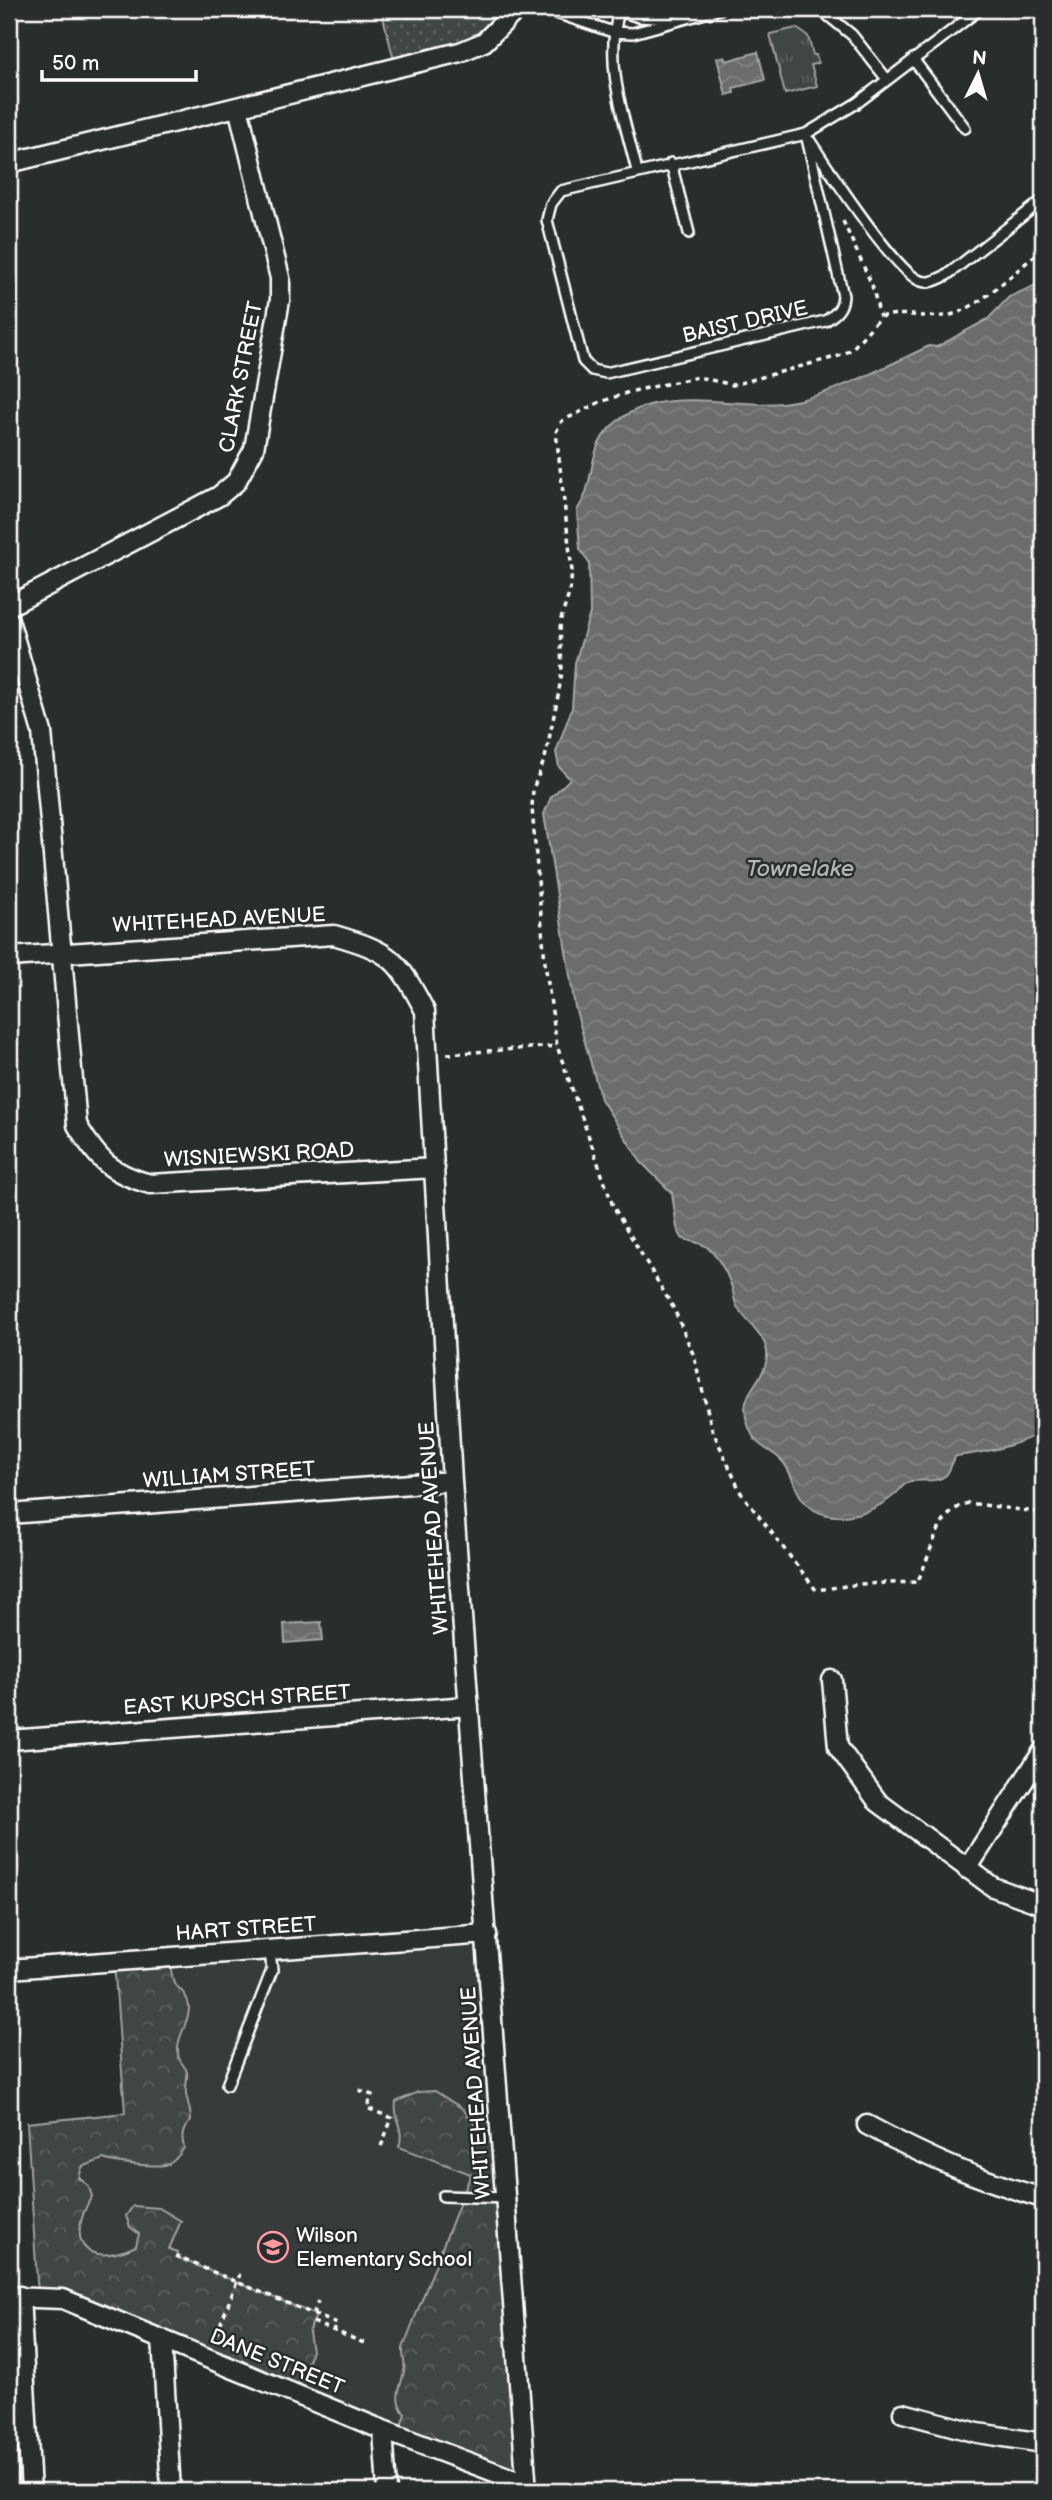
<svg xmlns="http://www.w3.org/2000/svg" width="1052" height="2500" font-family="'Balsamiq Sans',sans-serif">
<defs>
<pattern id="grass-dots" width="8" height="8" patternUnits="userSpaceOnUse" patternTransform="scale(1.75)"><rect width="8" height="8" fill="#414445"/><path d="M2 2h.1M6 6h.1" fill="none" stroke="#5e6061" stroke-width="1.8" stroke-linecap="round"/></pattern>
<pattern id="forest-crowns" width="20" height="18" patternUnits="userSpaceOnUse" patternTransform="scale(1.75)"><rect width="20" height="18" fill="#414445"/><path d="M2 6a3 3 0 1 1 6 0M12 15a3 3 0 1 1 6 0" fill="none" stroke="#5e6061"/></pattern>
<pattern id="park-tufts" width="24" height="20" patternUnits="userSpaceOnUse" patternTransform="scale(1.75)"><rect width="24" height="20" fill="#414445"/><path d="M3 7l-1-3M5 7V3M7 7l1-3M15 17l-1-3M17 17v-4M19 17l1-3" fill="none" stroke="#5e6061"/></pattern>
<pattern id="water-waves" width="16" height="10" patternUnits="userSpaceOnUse" patternTransform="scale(1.75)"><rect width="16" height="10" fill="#6a6c6d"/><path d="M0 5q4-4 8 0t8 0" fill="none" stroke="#808283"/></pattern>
</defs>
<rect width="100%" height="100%" fill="#2a2d2e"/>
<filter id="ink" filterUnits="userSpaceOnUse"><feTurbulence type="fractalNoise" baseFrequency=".0143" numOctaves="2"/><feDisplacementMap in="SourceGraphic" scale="14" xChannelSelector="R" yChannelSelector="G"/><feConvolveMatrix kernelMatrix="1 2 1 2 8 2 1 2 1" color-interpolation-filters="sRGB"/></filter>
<g filter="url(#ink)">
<!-- built -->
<path fill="#373a3b" d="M487,1934L526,2484L63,2299L27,2123L125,2113L114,1961Z"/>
<!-- grass -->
<path fill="url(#grass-dots)" stroke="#a0a2a2" stroke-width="2" d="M381,9H517L500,29L396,68Z"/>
<!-- forest -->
<path fill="url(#forest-crowns)" stroke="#a0a2a2" stroke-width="2" d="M168,1957L174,1984C209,2010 171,2031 179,2058C181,2064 186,2067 187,2072C188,2079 185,2087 186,2094C188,2104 191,2111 191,2121C182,2129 181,2136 184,2148C180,2154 176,2160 169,2164C159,2168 113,2163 103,2159L82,2167L79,2178L88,2185L92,2196C64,2243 86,2269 136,2246L139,2234L130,2227L126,2216L133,2206L159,2208L181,2221L169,2249L177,2252L176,2257L316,2315L309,2332L312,2351L294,2393L38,2297L27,2123L125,2113L114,1961Z
M435,2091L463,2109L478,2128L502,2136L526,2484L398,2435L405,2414C392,2398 401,2388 404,2371C406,2364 402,2356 403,2348L471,2174L399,2147C405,2130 393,2118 396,2102L418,2092Z"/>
<!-- park -->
<path fill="url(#park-tufts)" stroke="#a0a2a2" stroke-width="2" d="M796,28L808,36L813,55H816L818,63L811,65L817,86L785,94L770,34Z"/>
<!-- water -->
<path fill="url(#water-waves)" stroke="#a6a7a7" stroke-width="2" d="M758,52L765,80L733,88L734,93L726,95L717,58L724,57L726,61Z
M1043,277V1431C1015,1447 987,1452 956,1456C952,1462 950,1471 946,1475C933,1487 913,1473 901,1488C882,1512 826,1531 803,1500C794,1489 793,1474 783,1462C769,1446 757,1451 748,1425C736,1392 765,1383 767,1357C769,1337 747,1323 738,1308C734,1303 734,1294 732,1288C727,1272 719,1258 707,1247C701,1242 690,1242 682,1238L677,1228L672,1193L641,1162L601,1099L575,1007L544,814L551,797L570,779L559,767L556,752L572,708L575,663L590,613L589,563L580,549L577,510C596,485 586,452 610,428C658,377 740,415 800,400C840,390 892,364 929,346L937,347L988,319L1009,297L1034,286Z
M321,1622L323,1640L285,1643L284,1624Z"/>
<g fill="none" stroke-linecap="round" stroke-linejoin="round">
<!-- lane casing -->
<g stroke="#fff" stroke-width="14">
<path id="lane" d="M544,9L613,32L633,33L720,9
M613,9L639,17L670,19
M820,9L852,35L886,78
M619,11C604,65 624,117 637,171
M913,59L965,128
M806,134L843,296C842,309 836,314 825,321L606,373L592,370L583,361L547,220L551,204L561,191L806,134L857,103L980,9
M810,141C827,167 897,274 921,281C931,284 938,279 947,275L1043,200
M671,163L689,233
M227,2085L272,1970L270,1950
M443,2196L506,2198"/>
</g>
<!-- street casing -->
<g stroke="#fff" stroke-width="23">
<path id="street" d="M9,163L460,52L484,42L517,9
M9,606L219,496L236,482L254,449L280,300V278L238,107
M9,620L42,732L77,1125C98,1160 110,1173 150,1184L435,1168
M9,957L334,935C392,952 397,958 425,1011L452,1481L527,2491
M9,1514L452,1481
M832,1680L838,1747L878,1802L993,1887L1043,1905
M9,1740L469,1706
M967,1869L1043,1751
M9,1969L487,1934
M867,2125C928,2158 976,2179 1043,2198
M20,2296L31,2491
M9,2297L63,2299L383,2430L526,2484
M162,2339L171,2491
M903,2413L978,2433L1043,2443
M383,2430L387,2491"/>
</g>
<!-- path -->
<path stroke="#fff" stroke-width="3.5" stroke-dasharray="5 5" stroke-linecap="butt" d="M843,221L872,285L880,317
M1043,249C1019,267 979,309 950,315C927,320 903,310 880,317L851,350L839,356L733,385L698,377L629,392L598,403L562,421L556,432L557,441L572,571L570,591L560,622L562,672L558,696L545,758L533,789L532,808L545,963L557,1046L613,1206L674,1309L694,1356L712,1429L741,1493L816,1590L861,1584L917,1582C932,1556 935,1511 969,1503L1043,1513
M447,1054L557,1046
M359,2090L372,2095L367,2108L392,2118L380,2149
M175,2256L337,2324L334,2331
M313,2314L318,2301
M313,2322L364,2343
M213,2343L240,2274"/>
<!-- lane -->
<use href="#lane" stroke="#2a2d2e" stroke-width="9"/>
<!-- street -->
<use href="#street" stroke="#2a2d2e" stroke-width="18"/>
</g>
</g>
<!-- icons -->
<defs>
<g id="school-ring" transform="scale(1.575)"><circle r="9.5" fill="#2a2d2e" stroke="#ff9aa2" stroke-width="1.5"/><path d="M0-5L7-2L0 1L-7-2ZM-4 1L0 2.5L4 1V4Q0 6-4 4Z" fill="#ff9aa2"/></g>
</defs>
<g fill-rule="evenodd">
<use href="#school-ring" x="273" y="2247"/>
</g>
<g text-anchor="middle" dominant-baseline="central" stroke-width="5" stroke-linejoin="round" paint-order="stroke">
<!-- street labels -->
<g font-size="21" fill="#fff" stroke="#2a2d2e">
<text transform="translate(745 322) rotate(-13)">BAIST DRIVE</text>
<text transform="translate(241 377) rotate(-79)">CLARK STREET</text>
<text transform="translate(219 920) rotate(-3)">WHITEHEAD AVENUE</text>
<text transform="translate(259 1155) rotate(-3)">WISNIEWSKI ROAD</text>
<text transform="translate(229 1475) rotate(-4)">WILLIAM STREET</text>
<text transform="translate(434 1528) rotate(-94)">WHITEHEAD AVENUE</text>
<text transform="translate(237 1700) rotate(-4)">EAST KUPSCH STREET</text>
<text transform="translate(246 1929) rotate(-4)">HART STREET</text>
<text transform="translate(476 2093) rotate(-94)">WHITEHEAD AVENUE</text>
<text transform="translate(277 2362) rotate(22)">DANE STREET</text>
</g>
<!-- poi labels -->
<g font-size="21" fill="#fff" stroke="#2a2d2e" text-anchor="start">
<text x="296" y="2235">Wilson<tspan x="296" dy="24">Elementary School</tspan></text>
</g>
<!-- water labels -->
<g font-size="23" font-style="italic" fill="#b4b6b6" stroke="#2a2d2e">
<text x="800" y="869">Townelake</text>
</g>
</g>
<!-- margin -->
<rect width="1052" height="2500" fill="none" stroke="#2a2d2e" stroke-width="35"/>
<rect x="18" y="18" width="1017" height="2465" fill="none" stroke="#fff" stroke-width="2.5" filter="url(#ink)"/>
<!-- north arrow -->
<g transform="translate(978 74) rotate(5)" stroke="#2a2d2e" stroke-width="5" paint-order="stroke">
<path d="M0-5L12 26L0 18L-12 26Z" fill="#ffffff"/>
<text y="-10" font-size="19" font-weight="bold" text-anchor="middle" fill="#ffffff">N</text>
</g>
<!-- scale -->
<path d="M42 70v10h154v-10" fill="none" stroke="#ffffff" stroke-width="3.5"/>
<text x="52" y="70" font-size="21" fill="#ffffff" stroke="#2a2d2e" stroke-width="5" paint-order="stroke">50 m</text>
</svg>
